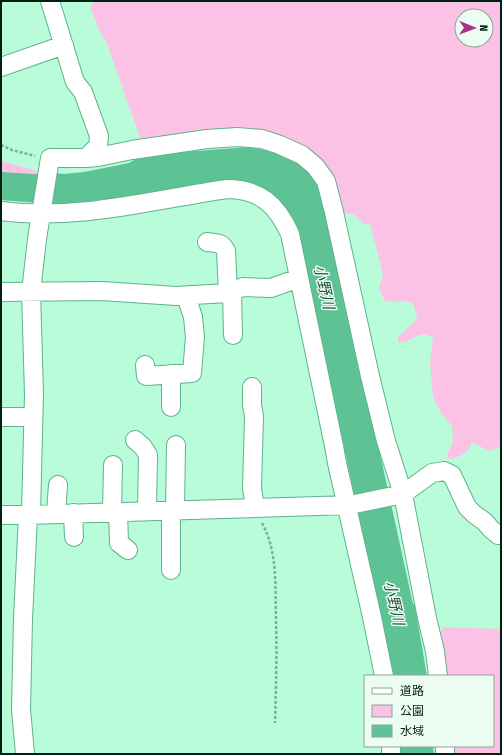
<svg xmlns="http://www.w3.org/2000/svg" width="502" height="755" font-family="'Fira Sans Condensed','Noto Sans JP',sans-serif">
<rect width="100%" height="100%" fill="#b9fcd9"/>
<!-- green -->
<path fill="#fcc2e6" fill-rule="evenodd" d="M94,1H501V447L490,451L471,442L470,448L462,455L453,459L448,458L447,453C454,446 453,435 452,426L441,413L433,397L430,363L433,338C418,327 411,345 398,342V337L417,319L414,305L408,301L396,302L385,301L379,289L383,274L370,224H364L355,215L340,212L333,183L270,134L143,146L106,41L99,30L90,7ZM462,16H486V40H462Z
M1,161L38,171L36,187L1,184Z
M444,627L501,629V754H451V746H493V676H447L441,646L440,632Z"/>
<!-- water -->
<path fill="#5ec394" d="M249,147C299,157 312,161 327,212L413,604H419L422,617L417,618L427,676H392L347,461L316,327L271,195L91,201L89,203L51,204L1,200V184L36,187L38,171L64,174L84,172L129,163L142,155Z
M400,746H433L434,754H400Z"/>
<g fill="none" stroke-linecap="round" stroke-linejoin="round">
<!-- river -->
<path stroke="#5ec394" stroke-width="24" d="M1,184L62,188"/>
<!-- minor casing -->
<g stroke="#5eb38b" stroke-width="20">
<path id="minor" d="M1,67L64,45
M86,158L98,157L132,150L207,139L237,137L262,139L280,145L302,155L315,166L326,181L334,212L370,376L386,441L403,494L427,618L435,651L438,676
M1,211C77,221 152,200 227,189C260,189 277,205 290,234L334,446L337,463L372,617L384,676
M207,242C216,243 222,242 226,251L228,293
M1,292L102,291L176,296L228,293L243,287L271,288L299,278
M232,292L233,335
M145,365L146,376L192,373L195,337L193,317L186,296
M171,374V407
M252,387V405L254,416L252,488L255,508
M2,417H33
M135,440L143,447L148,455L147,511
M171,510V570
M175,510L176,445
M112,512L113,465
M118,512L119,543L128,550
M56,513L58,485
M73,513L74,537
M31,514L34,394L31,292L37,239L50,158H86L98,146L99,136L83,92L75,82L50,1
M1,515H28L350,505L403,494L432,473L444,471L452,475L467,507L474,514L485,522L491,529L498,535H501
M391,746V754
M445,746V754
M25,754L21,709L23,619L28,515"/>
</g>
<!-- path -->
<path stroke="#79b094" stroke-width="2.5" stroke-dasharray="3 2" stroke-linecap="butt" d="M1,145L12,150L35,156
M262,523C278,552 275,587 276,619C277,654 276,688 275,723"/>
<!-- minor -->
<use href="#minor" stroke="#fff" stroke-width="18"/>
</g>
<g text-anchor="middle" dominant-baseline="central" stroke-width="3" stroke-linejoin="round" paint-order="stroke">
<!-- water labels -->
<g font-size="15" font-style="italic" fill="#25503c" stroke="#ecfcf3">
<text transform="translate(324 287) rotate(77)">小野川</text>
<text transform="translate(394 603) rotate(77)">小野川</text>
</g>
</g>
<!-- border -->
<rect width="502" height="755" fill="none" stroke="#002112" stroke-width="4"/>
<!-- legend -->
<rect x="364" y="675" width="130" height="72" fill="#ecfcf3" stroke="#8ea499"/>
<rect x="372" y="688" width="20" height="6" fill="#ffffff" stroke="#8ea499"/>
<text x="400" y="695" font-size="12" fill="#002112">道路</text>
<rect x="372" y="705" width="20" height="12" fill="#fcc2e6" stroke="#8ea499"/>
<text x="400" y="715" font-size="12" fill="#002112">公園</text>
<rect x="372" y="725" width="20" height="12" fill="#5ec394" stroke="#8ea499"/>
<text x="400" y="735" font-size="12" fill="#002112">水域</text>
<!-- north arrow -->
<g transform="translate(474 28) rotate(91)"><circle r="19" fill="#ecfcf3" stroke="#8ea499"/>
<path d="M0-3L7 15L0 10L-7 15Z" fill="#aa3288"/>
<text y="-6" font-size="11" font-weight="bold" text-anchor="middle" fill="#002112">N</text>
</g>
</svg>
